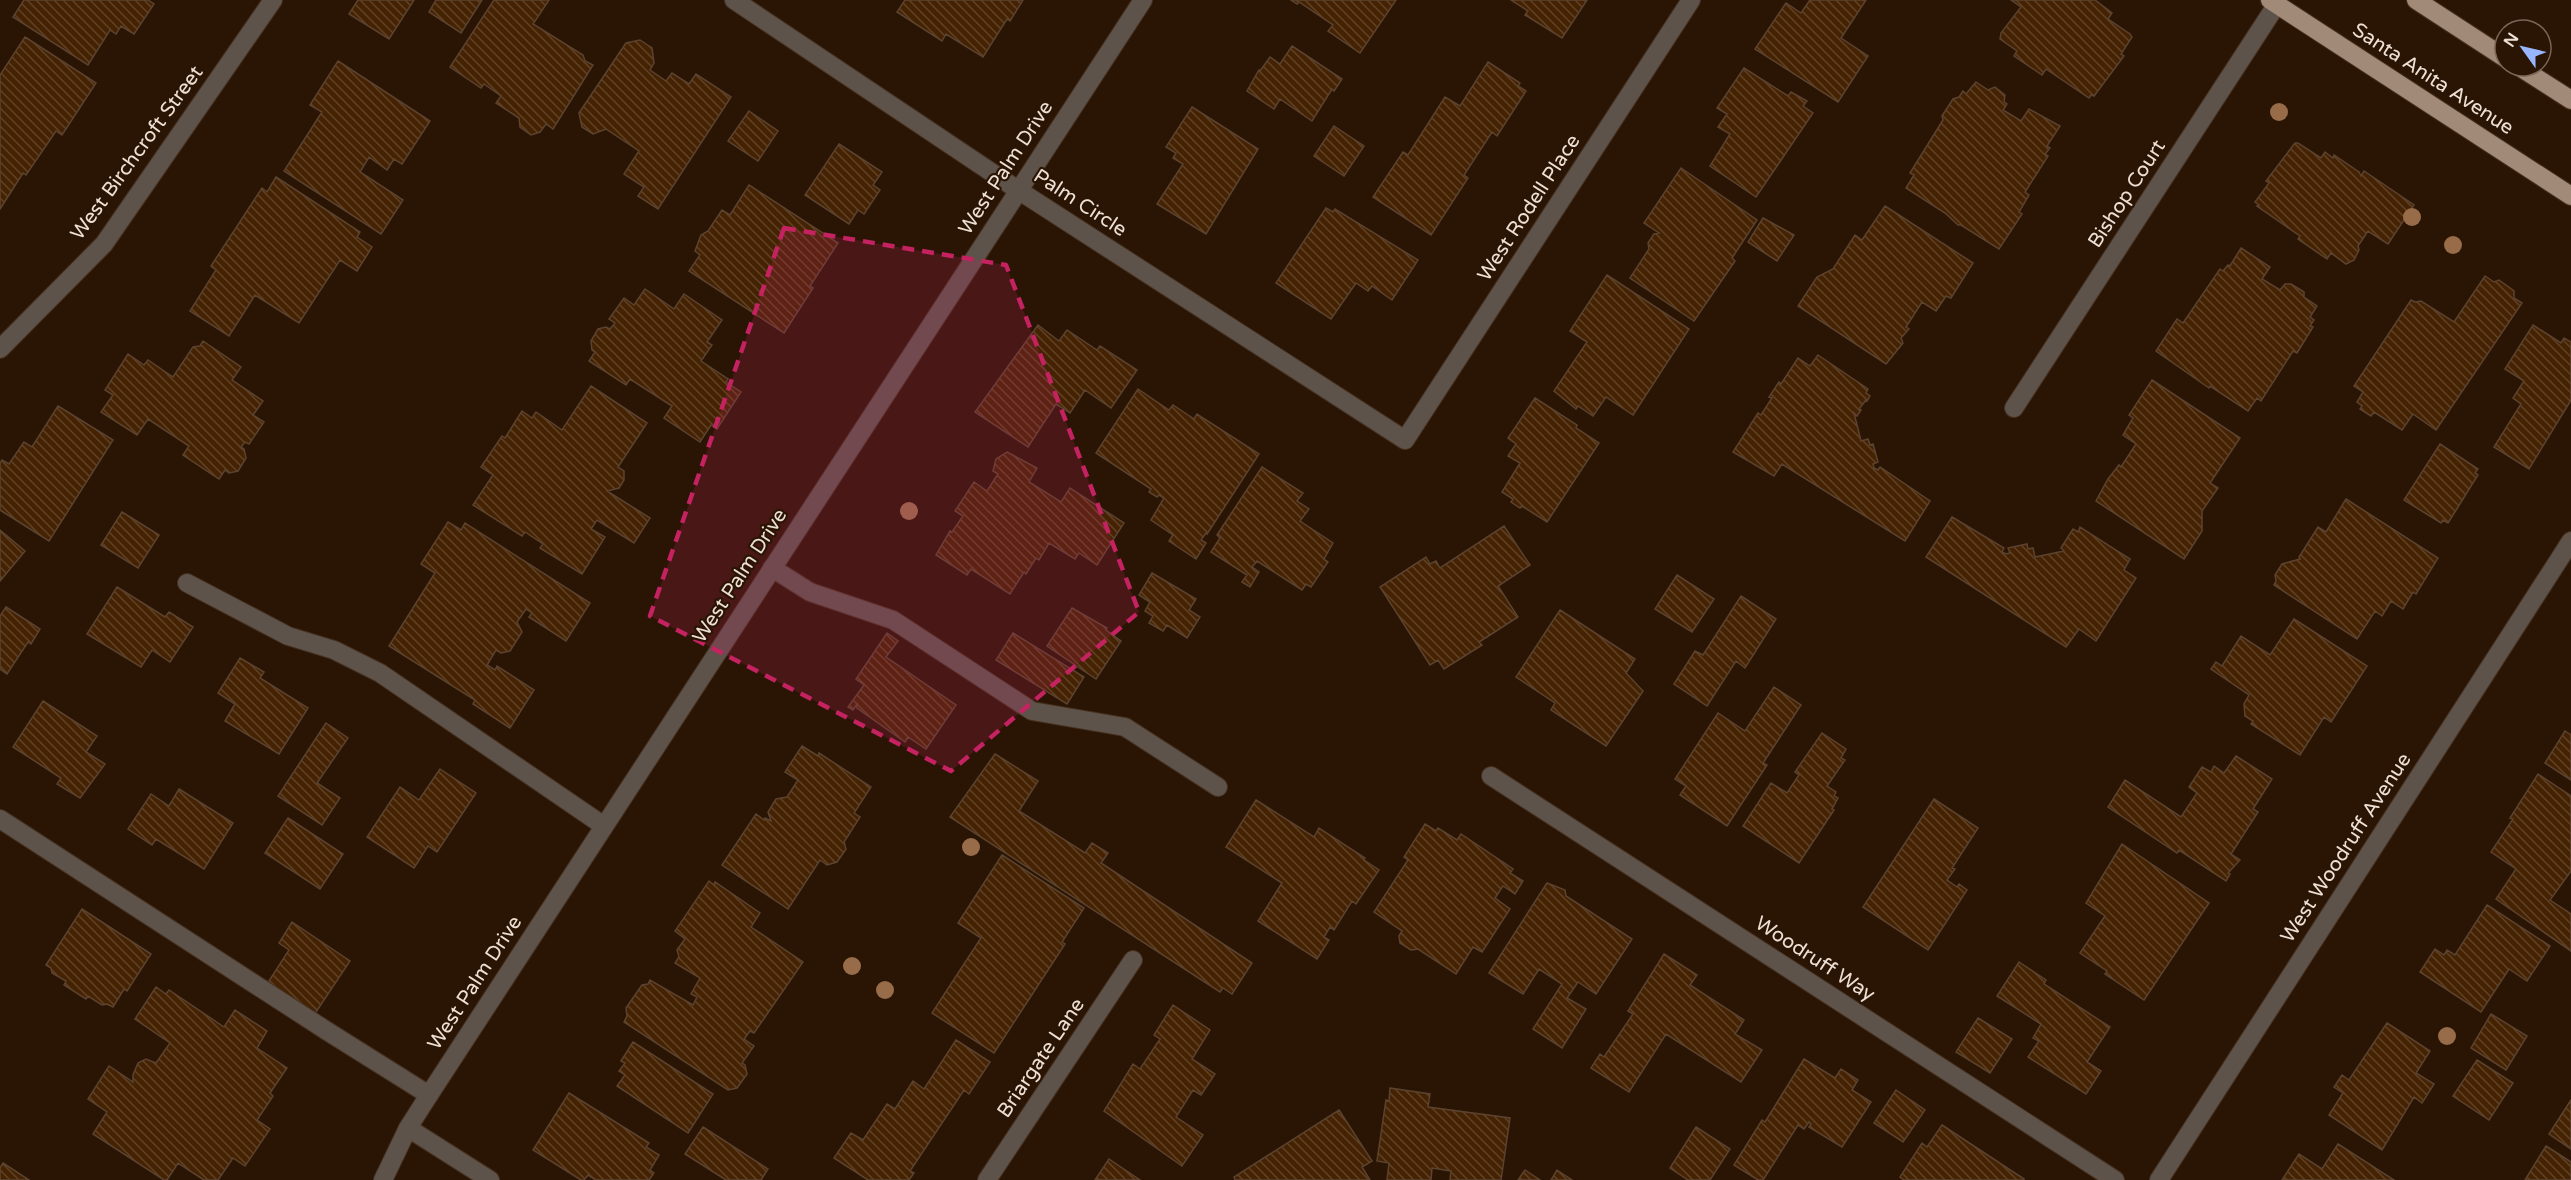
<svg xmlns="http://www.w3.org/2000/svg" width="2571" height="1180" font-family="'Varela Round',sans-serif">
<defs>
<pattern id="building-back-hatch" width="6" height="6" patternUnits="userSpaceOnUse" patternTransform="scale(1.5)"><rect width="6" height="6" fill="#452202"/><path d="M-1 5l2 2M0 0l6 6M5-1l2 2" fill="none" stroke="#604226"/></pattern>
</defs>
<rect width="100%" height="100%" fill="#2a1504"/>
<!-- building -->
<path fill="url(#building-back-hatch)" stroke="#5b4330" stroke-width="1.5" d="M24,0H148L154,4L134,34L121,26L116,34L110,30L88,65L13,17Z
M358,0H414L389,39L349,14Z
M436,0H482L461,33L429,12Z
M494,0H549L533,24L583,55L585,61L593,65L553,129L546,124L540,132L531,135L520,127L519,118L496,103L501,96L484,84L481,88L450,67Z
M905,0H1023L1010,21L1007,19L983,57L946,34L942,41L897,12Z
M1291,0H1396L1360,53L1328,31L1333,25L1299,2L1297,4Z
M1511,0H1587L1562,38L1525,15L1528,11Z
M1810,0H1866L1841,38L1868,56L1838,102L1755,49L1786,3L1801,13Z
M2011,0H2095L2112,13L2108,19L2130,34L2132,37L2121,54L2124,56L2094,96L2091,95L2089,98L2046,69L2042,75L2014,56L2017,51L2000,39L2001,33L2021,7Z
M25,37L96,83L62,135L56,131L26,175L23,173L0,209V75Z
M640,40L652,48L654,63L650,70L666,81L672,73L689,84L696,74L731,97L658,209L638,196L644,187L624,174L639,151L606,129L593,134L582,127L579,113L626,43Z
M1292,46L1342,79L1334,91L1332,89L1312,121L1280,99L1274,109L1247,91L1259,70L1260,71L1270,57L1280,64Z
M338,61L430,121L402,164L394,159L387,170L369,157L360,172L403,200L381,234L284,171L322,112L310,105Z
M1488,62L1520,83L1518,86L1526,91L1497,136L1492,132L1464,175L1468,178L1431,235L1373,197L1403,152L1408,155L1445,97L1460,106Z
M1744,68L1788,96L1791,92L1807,101L1803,106L1813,113L1756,197L1710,166L1730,134L1718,127L1727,114L1717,108Z
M1976,82L1988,90L1995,87L2005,95L2004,102L2007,104L2003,110L2021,121L2029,109L2060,126L2047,146L2050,148L2045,154L2048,156L2025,192L2029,195L2019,212L2022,214L1999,249L1961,225H1958L1945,213L1906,188L1914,175L1910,173L1943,120L1942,116L1953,99L1959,97L1963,91L1966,94Z
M1192,107L1258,149L1206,234L1157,204L1183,164L1173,158L1176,153L1166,147Z
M749,111L778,131L758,161L728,141Z
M1334,126L1364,146L1344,176L1314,156Z
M2295,143H2298L2321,158L2325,152L2333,158L2334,155L2359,172L2361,176L2364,171L2414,205L2388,244L2368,231L2358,246L2359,250L2354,260L2346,264L2331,253L2327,259L2298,239L2300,236L2257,206L2259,205L2255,202L2269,183L2266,181Z
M839,144L882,172L873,185L880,190L864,214L858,210L849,224L805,195Z
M1681,168L1757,220L1732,258L1735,261L1694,321L1630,278L1649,249L1648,243L1654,234L1659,233L1644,223Z
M276,177L360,232L357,237L372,247L357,271L340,260L299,323L255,295L229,336L190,311L216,270L211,266L262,188L267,192Z
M749,185L838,243L810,286L813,288L784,333L689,271L700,255L695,251L701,235L708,231L722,210L730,215Z
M1885,206L1973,263L1951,298L1946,296L1936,311L1922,302L1906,327L1909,329L1901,338L1903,343L1886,364L1798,306L1817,277L1833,269L1855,235L1862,240Z
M1326,208L1333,212L1335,209L1418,260L1392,300L1372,286L1368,291L1356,283L1331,319L1276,283Z
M1763,218L1794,235L1777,261L1748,242Z
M2241,248L2270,267L2262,279L2280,290L2285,284H2291L2304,292V297L2317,306L2310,317L2314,320L2310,326L2313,327L2297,353L2293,351L2261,401L2257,398L2248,411L2210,386L2209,388L2156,351L2177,319L2183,323L2220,269L2223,271L2228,265L2230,266Z
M1607,275L1689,329L1633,415L1606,397L1593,416L1578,406L1576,409L1554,391L1587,342L1570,331Z
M2485,276L2494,282L2499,280L2514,291V298L2522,303L2436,430L2413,414L2402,430L2374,412L2371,416L2360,409L2362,406L2357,402L2363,392L2354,386L2411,300L2415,302L2421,301L2454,322Z
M645,289L674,309L684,294L722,320L707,342L712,345L701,361L728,379L726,382L741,392L717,429L711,425L700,442L664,418L672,406L630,379L626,385L589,361L595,352L592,350L591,341L598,329L606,327L610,329L615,323L609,319L624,298L634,305Z
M1038,325L1059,341L1067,330L1097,350L1100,346L1137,370L1111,408L1085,390L1070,413L1056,404L1028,447L975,412Z
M2533,325L2561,343L2564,338L2571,342V400L2529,469L2494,447L2521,404L2513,398L2524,381L2505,369Z
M203,341L241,367L232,380L263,401L253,415L264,422L249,444L245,442L241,447L244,449L246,458L238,471L229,473L225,470L219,479L183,455L189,446L148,419L137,435L101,412L113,395L105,390L128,354L144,365L148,360L173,377L193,347L200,346Z
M1818,355L1868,389L1866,393L1870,396L1867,401L1866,400L1859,409L1861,410L1857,416L1854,413L1861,441L1868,439L1870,445L1873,444L1878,462L1873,464L1874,468L1878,470L1880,467L1930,501L1905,541L1782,464L1774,476L1733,452L1758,413L1761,415L1772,398L1769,397L1779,382L1781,384L1798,358L1810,366Z
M2152,380L2240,438L2210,483L2218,488L2202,511V531L2184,559L2096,501L2108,479L2119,465L2121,467L2136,444L2123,435L2133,418L2129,415Z
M591,386L647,423L618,467L624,471V480L619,488L607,491L650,518L634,543L597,520L591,529L605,537L582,574L540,548L543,544L525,532L522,536L473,505L493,475L481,467L502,436L505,438L522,411L532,418L536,412L562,430Z
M1138,389L1169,410L1173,405L1194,419L1197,414L1259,454L1207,534L1206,533L1201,540L1206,543L1196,559L1169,541L1173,535L1151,520L1164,498L1159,495L1157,497L1149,492L1151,489L1096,453Z
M1535,398L1577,425L1576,428L1599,443L1547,522L1522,506L1520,508L1511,502L1513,499L1502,492L1520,463L1508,456L1516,444L1508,438Z
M58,406L113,440L49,541L0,510V463L2,460L9,464L24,442L32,447Z
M2440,444L2478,469L2475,473L2478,475L2448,523L2443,520L2441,523L2404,500Z
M1007,452L1037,468L1029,482L1061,502L1070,488L1124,523L1097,565L1079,553L1075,559L1049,543L1039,560L1036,558L1026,574L1024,572L1010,594L971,569L967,575L936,555L950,531L952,532L963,516L955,511L974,482L987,491L998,474L993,471L996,459Z
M1262,467L1303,493L1297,501L1309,509L1300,521L1333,543L1324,559L1328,562L1311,587L1306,584L1302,590L1257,561L1252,567L1259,572L1250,587L1242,582L1247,575L1211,552L1220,538L1217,535Z
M2346,499L2438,558L2416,594L2413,592L2403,609L2391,601L2382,616L2375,611L2357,639L2274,585L2276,581L2275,575L2282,564L2300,559L2299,557L2318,527L2326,532Z
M122,512L159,535L138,568L101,545Z
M1952,517L2004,548L2002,552L2006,554L2010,553L2008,548L2027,544L2028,549L2033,548L2035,557L2064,551L2061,548L2073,529L2078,532L2080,527L2130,559L2124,570L2136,578L2096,641L2079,629L2066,647L1926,557Z
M448,522L461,530L465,523L590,603L566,641L529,617L532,613L526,609L517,622L522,632L510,651L501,653L496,650L487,665L495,670L497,666L534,690L510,728L473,704L475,700L389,646L435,573L421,564Z
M1504,526L1530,565L1498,586L1518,617L1479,642L1482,645L1444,669L1438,660L1430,665L1380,587L1426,557L1430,564L1436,561L1440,568Z
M0,530L25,551L0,581Z
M1152,573L1196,599L1189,610L1200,617L1187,638L1167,625L1163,631L1149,623L1153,616L1145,611L1150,602L1139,595Z
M1677,575L1714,599L1692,632L1655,609Z
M117,587L165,617L169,612L193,627L170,662L152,650L141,667L87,634Z
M1741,596L1776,619L1745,668L1736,661L1707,706L1674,684L1695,651L1703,655Z
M6,607L40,629L31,644L28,642L7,674L0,669V616Z
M1072,608L1107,628L1106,630L1121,641L1096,679L1047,646Z
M1560,610L1635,659L1626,673L1643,691L1606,746L1551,710L1555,703L1516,677Z
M2294,619L2367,666L2331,722L2324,717L2300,755L2251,724L2253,721L2245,716L2244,704L2249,695L2211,669L2216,662L2222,666L2241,636L2270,655Z
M887,633L898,641L886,657L956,705L926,749L908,737L905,742L857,708V704L853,710L848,707L864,685L856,679Z
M1013,633L1084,677L1067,704L996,660Z
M240,658L264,672L260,678L308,708L279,754L225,721L235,704L218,693Z
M1774,687L1801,705L1763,763L1767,765L1727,826L1680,795L1686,786L1675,779L1718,713L1745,731Z
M43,701L97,736L86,752L105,764L80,798L57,784L61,778L13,747Z
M326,723L348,738L317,783L340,798L322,825L278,796Z
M2565,731L2571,735V780L2545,763Z
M1822,733L1846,749L1841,758L1845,760L1827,786L1836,792L1834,796L1838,798L1832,809L1834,810L1799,863L1743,826L1771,783L1787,793L1799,775L1795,772Z
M802,746L818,756L819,753L871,787L854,813L860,817L844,842L846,849L837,862L827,865L820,860L788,909L722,865L756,814L764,820L765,818L771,821L768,812L776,799L787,797L798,780L785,772Z
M995,754L1038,781L1019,811L1085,853L1092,843L1108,853L1101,863L1252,963L1232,994L1223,988L1220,992L950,817Z
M2236,756L2272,779L2253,809L2258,812L2231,854L2240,860L2228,873L2230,874L2226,881L2179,850L2177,853L2108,807L2125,780L2181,817L2197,793L2189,787L2202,767L2211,772L2214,766L2224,773Z
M440,769L476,793L437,852L428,846L414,868L367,837L400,787L419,800Z
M2538,774L2571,796V871L2550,900L2571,914V951L2496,899L2516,869L2491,852L2513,819L2510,818Z
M179,789L233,823L204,869L156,839L152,845L128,829L151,794L169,806Z
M1934,799L1978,828L1952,868L1955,869L1947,880L1957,887L1959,884L1967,890L1928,950L1863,907Z
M1256,800L1314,837L1319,828L1365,858L1364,860L1379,870L1356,904L1352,901L1334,930L1330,927L1324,937L1329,940L1317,959L1258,921L1282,883L1226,847Z
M288,818L343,854L320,889L265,853Z
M1425,824L1436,831L1438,828L1457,840L1461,834L1513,869L1510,873L1523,881L1515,894L1503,886L1495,898L1510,909L1482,952L1473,947L1456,974L1418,949L1411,950L1400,943L1399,936L1402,931L1374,912L1408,860L1404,857Z
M2122,844L2209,903L2144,1000L2105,974L2107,971L2080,953L2105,916L2086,903Z
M1002,855L1084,908L1062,942L1065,944L994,1053L932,1013L981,938L958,923Z
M709,881L714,885L715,882L760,913L751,927L803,962L754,1033L750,1031L744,1039L754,1046L742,1063L745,1065L747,1074L737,1088L728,1090L624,1022L627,1016L626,1008L642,985L648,984L650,980L693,1005L697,997L691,994L700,978L675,963L679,957L677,950L685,939L675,931Z
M1547,883L1565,890L1566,896L1632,939L1596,994L1578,982L1567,998L1586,1009L1562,1048L1533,1029L1562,984L1539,969L1523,994L1489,973Z
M2487,905L2550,946L2527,981L2509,969L2481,1012L2420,972L2435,949L2444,955L2447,950L2455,955Z
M82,909L151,954L127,991L124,989L113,1007L107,1004L102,1005L88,996L86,999L64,985L66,981L52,973L51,968L46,965Z
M292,922L350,961L314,1015L267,984L289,950L279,943Z
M1664,954L1697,975L1690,985L1744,1020L1735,1034L1762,1050L1741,1082L1666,1034L1629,1092L1591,1068L1600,1054L1604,1057L1633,1014L1628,1011Z
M2019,962L2046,980L2044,984L2110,1027L2087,1062L2101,1071L2086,1094L2028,1057L2039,1041L2033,1038L2041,1024L1997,996Z
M156,987L166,994L169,990L224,1027L235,1010L267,1031L257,1048L287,1068L270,1093L273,1096L257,1120L270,1129L245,1166L233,1158L218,1180H204L178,1163L167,1180H164L93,1134L107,1112L88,1099L109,1066L133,1082V1075L138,1063L146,1059L156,1063L170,1043L135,1019Z
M1173,1005L1210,1030L1192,1059L1215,1074L1201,1095L1193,1090L1176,1117L1203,1135L1182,1166L1104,1111L1133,1064L1140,1069L1160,1039L1154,1035Z
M2491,1014L2527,1036L2506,1070L2471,1048Z
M1978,1018L2012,1039L1990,1073L1956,1052Z
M2387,1023L2430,1051L2416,1073L2434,1084L2422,1103L2414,1097L2382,1150L2329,1115L2343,1093L2334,1087L2342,1075L2349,1080Z
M956,1040L990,1062L969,1094L964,1090L910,1171L914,1173L909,1180H868L834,1158L851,1133L863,1140L887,1104L895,1109L913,1081L924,1089Z
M633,1042L713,1094L688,1133L617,1086L625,1075L619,1071L625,1063L621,1061Z
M1804,1059L1835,1078L1841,1069L1858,1080L1852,1090L1871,1102L1842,1147L1809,1127L1811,1124L1809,1122L1804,1129L1798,1125L1763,1180H1758L1734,1165L1762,1120L1765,1122Z
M2477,1060L2513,1083L2489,1120L2453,1096Z
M1390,1088L1430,1094L1428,1107L1510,1118L1501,1180H1450L1451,1171L1432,1168L1431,1180H1387L1389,1163L1377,1161L1386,1100L1389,1101Z
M1896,1090L1925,1110L1903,1142L1874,1123Z
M569,1093L649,1143L646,1147L659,1155L650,1170L654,1173L649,1180H596L588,1175L584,1180H581L533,1150Z
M2571,1100V1149L2549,1134Z
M1339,1110L1372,1161L1362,1167L1370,1180H1235L1234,1177Z
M1942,1125L2024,1179V1180H1904L1900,1177L1922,1143L1927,1147Z
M703,1127L768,1169L761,1180H726L685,1154Z
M1696,1127L1730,1149L1710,1180H1688L1670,1168Z
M2338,1144L2394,1180H2282L2299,1154L2322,1169Z
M2546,1146L2571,1162V1180H2525Z
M1109,1159L1140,1180H1095Z
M3,1163L29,1180H0V1168Z
M1525,1170L1540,1180H1518Z
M1557,1170L1572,1180H1551Z"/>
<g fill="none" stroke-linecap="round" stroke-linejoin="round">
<!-- lane casing -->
<g stroke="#463121" stroke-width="20">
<path id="lane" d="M772,568L810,592L893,620L1032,711L1125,727L1218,787
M187,583L288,636L334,650L380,673L604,826
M1491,776L2115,1180
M0,819L327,1031L429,1095
M408,1128L490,1180
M987,1180L1133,960"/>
</g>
<!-- street casing -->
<g stroke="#463121" stroke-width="20">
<path id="street" d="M734,0L1018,190L1405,440L1691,0
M0,349L104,244L273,0
M2014,408L2277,4
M383,1180L408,1128L429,1095L1143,0
M2159,1180L2571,541"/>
</g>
<!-- primary casing -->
<g stroke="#463121" stroke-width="20">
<path id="primary" d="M2270,0L2571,196
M2416,0L2505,58
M2518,66L2571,100"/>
</g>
<!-- lane -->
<use href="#lane" stroke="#5e534a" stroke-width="18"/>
<!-- street -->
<use href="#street" stroke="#5e534a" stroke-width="18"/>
<!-- primary -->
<use href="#primary" stroke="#a28a79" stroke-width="18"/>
</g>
<!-- trees -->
<g fill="#986c49">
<circle cx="2279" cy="112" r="9"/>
<circle cx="2412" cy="217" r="9"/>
<circle cx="2453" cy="245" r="9"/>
<circle cx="909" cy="511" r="9"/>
<circle cx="971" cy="847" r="9"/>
<circle cx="852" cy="966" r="9"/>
<circle cx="885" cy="990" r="9"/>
<circle cx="2447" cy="1036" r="9"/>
</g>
<!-- marked area -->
<path fill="#c42261" fill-opacity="0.2" stroke="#c42261" stroke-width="4.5" stroke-dasharray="12 8" stroke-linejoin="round" d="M784,228L1006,265L1139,612L951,771L650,616Z"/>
<g text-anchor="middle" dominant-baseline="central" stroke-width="4.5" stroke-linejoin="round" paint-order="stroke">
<!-- street labels -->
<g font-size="20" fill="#efe0d5" stroke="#2a1504">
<text transform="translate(2433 79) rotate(33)">Santa Anita Avenue</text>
<text transform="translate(137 153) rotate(-54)">West Birchcroft Street</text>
<text transform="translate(1006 168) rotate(-57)">West Palm Drive</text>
<text transform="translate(2127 194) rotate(-57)">Bishop Court</text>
<text transform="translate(1080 203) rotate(33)">Palm Circle</text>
<text transform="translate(1529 208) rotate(-57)">West Rodell Place</text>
<text transform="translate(740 576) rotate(-57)">West Palm Drive</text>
<text transform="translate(2346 848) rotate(-57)">West Woodruff Avenue</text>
<text transform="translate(1815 959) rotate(33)">Woodruff Way</text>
<text transform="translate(475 983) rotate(-57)">West Palm Drive</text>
<text transform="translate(1041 1058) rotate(-56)">Briargate Lane</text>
</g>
</g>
<!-- north arrow -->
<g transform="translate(2523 48) rotate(304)"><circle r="28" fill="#2a1504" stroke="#796658" stroke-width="1.5"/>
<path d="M0-4.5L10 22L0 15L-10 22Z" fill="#97b6fd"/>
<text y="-9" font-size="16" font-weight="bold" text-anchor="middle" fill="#efe0d5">N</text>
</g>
</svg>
